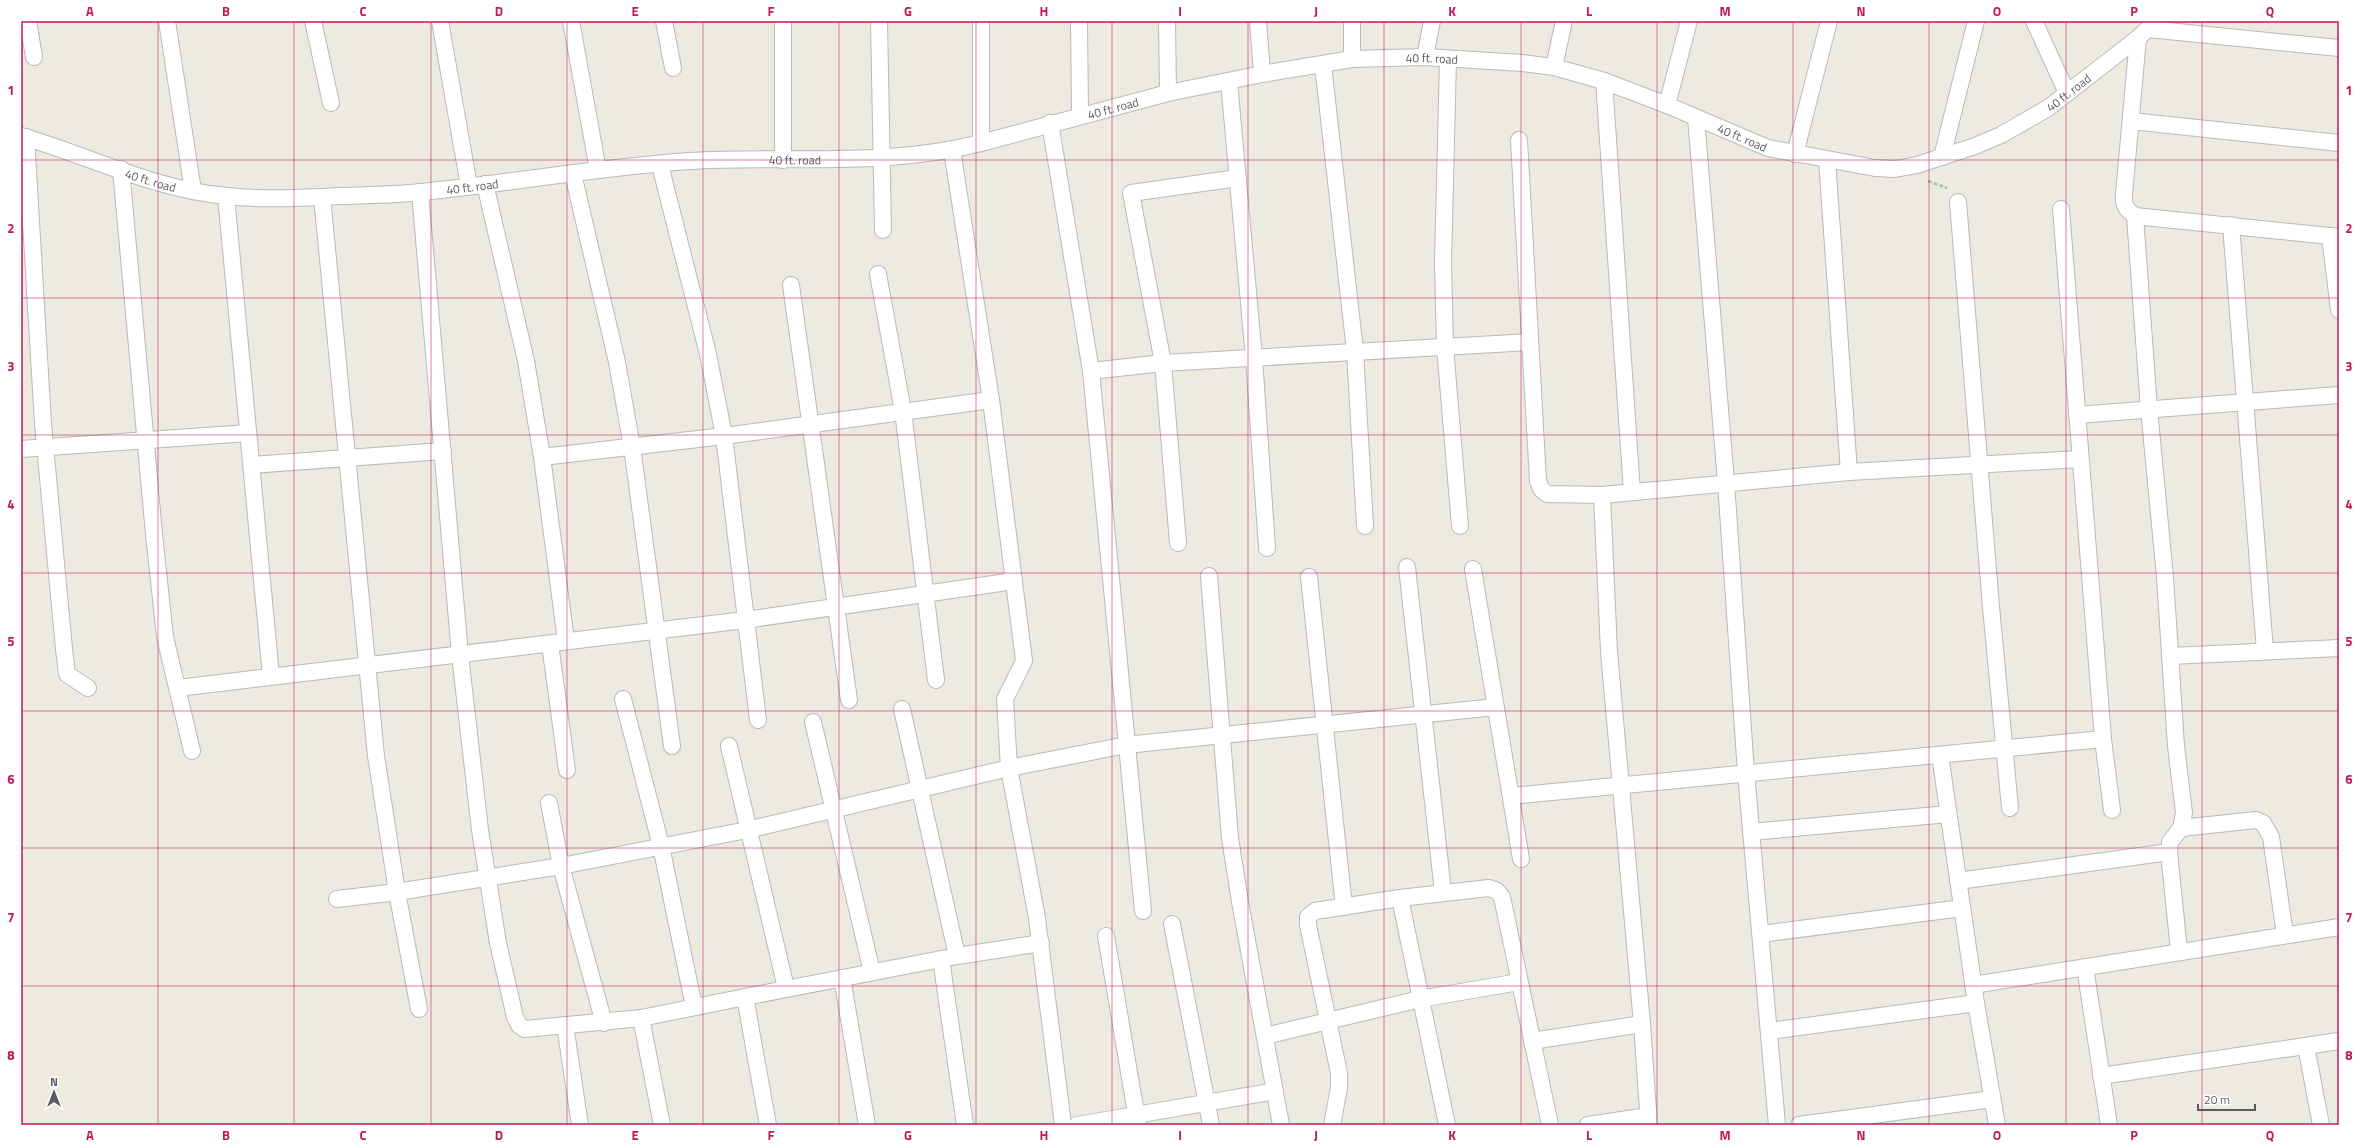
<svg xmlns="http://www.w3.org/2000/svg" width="2360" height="1146" font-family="'Titillium Web',sans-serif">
<rect width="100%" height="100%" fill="#edeadf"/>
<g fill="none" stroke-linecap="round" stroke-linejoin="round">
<!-- street casing -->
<g stroke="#b8bac0" stroke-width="18">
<g id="street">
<path d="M28,21L34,57"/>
<path d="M167,21L193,191"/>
<path d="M313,21L331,103"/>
<path d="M440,21L469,186"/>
<path d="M571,21L598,170"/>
<path d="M664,21L673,68"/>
<path d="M783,21V160"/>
<path d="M879,21L883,230"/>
<path d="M981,21V143"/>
<path d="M1079,21L1080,115"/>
<path d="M1167,21L1168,93"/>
<path d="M1258,21L1262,74"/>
<path d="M2034,21L2067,93"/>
<path d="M2148,29L2339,48"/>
<path d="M2138,38L2124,194C2123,206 2126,209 2135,216L2339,237"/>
<path d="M1425,57L1432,21"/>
<path d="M1352,59V21"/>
<path d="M1448,59L1443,263L1445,347L1460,526"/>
<path d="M1323,65L1355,351L1365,526"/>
<path d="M1554,67L1564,21"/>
<path d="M1604,81L1632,492"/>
<path d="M1229,82L1254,358L1267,548"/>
<path d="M1667,105L1689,21"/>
<path d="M1696,118L1726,482L1746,773L1777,1125"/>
<path d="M2131,121L2339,143"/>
<path d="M1050,123L1091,371L1143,911"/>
<path id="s1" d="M21,136C89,156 156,190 227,196C264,200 302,198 339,196C367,195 395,195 422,192C511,183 600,167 689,161C789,155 882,168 981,143L1168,93L1262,74L1352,59L1425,57L1522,63L1554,67L1604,81L1667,105L1768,148L1875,168L1895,169L1917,165L1975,146L2001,135L2048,108L2138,38L2156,21"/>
<path d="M26,137L43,424L64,649L67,674L88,688"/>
<path d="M1519,140L1538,481L1541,489L1547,494L1602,495L1849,472L2080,459"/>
<path d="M952,150L991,400L1024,661L1005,699L1009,768L1037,918L1063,1125"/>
<path d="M1795,154L1829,21"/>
<path d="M1942,157L1976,21"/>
<path d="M1827,160L1849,472"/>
<path d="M660,165L708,354L724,436L758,720"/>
<path d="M121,169L154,534L165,637L192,751"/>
<path d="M573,174L617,362L632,447L672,746"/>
<path d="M485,184L526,361L542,457L566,641"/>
<path d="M420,192L460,655L480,830L498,943L515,1017L519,1025L525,1029L641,1018L745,997"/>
<path d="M226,196L271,676"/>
<path d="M322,197L376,756L397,892L419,1009"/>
<path d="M1958,202L1991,607L2010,808"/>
<path d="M2061,209L2103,739L2112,810"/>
<path d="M2135,216L2149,409L2165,577L2176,746L2184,813L2181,828L2170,842L2169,852L2179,951"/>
<path d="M2231,225L2265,651"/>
<path d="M2330,236L2339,310"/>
<path d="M878,274L903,411L936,680"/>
<path d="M791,285L849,700"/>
<path d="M1091,371L1163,363L1529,342"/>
<path d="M2077,415L2339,395"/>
<path d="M21,449L248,433"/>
<path d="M542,457L724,436L991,400"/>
<path d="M252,465L443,451"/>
<path d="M1602,495L1609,652L1642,1024L1649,1125"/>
<path d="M1178,543L1163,363L1131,193L1238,178"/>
<path d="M1407,567L1443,892"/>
<path d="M1473,569L1521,859"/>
<path d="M1209,576L1230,838L1240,902L1281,1125"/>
<path d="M1309,577L1344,907"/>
<path d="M550,644L567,770"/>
<path d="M2170,656L2339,648"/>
<path d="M178,688L745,620L1014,581"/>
<path d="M623,699L661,846L694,1007"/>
<path d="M902,709L957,956"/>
<path d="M813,722L872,972"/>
<path d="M729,746L786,988"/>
<path d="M1940,755L1976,1003L1997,1125"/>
<path d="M1511,796L2103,739"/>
<path d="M549,803L561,866L604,1023"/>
<path d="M2181,828L2256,820L2263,823L2271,837L2285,935"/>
<path d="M1751,832L1948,814"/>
<path d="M1958,881L2169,852"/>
<path d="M1400,898L1447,1125"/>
<path d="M337,899L397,892L561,866L747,830L1009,768L1126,745L1495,707"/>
<path d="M1172,924L1211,1125"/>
<path d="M1761,934L1962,908"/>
<path d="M1106,936L1138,1125"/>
<path d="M941,959L965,1125"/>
<path d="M2085,967L2109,1125"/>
<path d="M842,978L867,1125"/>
<path d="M1973,985L2339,927"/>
<path d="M641,1018L662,1125"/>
<path d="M565,1025L580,1125"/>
<path d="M1770,1031L1976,1003"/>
<path d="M1265,1036L1420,999L1519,982"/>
<path d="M1532,1041L1642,1024"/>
<path d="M2306,1046L2321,1125"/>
<path d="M2101,1076L2339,1041"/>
<path d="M768,1125L745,997L957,956L1041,943"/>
<path d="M1077,1125L1275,1091"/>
<path d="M1332,1125L1339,1088V1073L1308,925V917L1315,911L1400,898L1489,888L1497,891L1502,897L1550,1125"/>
<path d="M1588,1125L1648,1116"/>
<path d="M1799,1125L1992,1099"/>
</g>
</g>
<!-- path -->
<path stroke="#92c8a3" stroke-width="2.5" stroke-dasharray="4 2" stroke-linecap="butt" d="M1928,181L1947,188"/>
<!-- street -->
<use href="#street" stroke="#fff" stroke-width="16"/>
</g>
<!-- grid -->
<path fill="none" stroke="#c2185b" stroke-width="1" stroke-opacity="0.55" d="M158,21V1125M294,21V1125M431,21V1125M567,21V1125M703,21V1125M839,21V1125M976,21V1125M1112,21V1125M1248,21V1125M1384,21V1125M1521,21V1125M1657,21V1125M1793,21V1125M1929,21V1125M2066,21V1125M2202,21V1125M21,160H2339M21,298H2339M21,435H2339M21,573H2339M21,711H2339M21,848H2339M21,986H2339"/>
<g text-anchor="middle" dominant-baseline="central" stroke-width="3" stroke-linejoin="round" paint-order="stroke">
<!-- street labels -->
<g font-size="12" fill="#585c62" stroke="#fff">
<text stroke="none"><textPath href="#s1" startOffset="1433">40 ft. road</textPath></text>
<text stroke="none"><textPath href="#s1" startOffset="2105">40 ft. road</textPath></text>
<text stroke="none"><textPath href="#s1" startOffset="1109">40 ft. road</textPath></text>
<text stroke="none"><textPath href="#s1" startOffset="1757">40 ft. road</textPath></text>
<text stroke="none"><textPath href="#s1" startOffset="785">40 ft. road</textPath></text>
<text stroke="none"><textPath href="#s1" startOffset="137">40 ft. road</textPath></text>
<text stroke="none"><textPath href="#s1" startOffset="461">40 ft. road</textPath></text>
</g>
</g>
<!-- border -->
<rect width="2360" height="1146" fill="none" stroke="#ffffff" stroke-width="44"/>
<!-- north arrow -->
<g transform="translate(54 1092)" stroke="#ffffff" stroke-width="3" paint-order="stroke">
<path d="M0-3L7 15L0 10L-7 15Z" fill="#585c62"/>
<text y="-6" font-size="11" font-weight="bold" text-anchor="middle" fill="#585c62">N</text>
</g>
<!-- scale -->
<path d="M2198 1104v6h57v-6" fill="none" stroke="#585c62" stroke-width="2"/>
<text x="2204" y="1104" font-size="12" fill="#585c62" stroke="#ffffff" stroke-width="3" paint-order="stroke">20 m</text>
<rect x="22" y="22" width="2316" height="1102" fill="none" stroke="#c2185b" stroke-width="1.5"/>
<g font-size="13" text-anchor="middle" font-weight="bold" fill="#c2185b">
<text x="90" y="16">A</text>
<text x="226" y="16">B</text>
<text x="363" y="16">C</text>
<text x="499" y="16">D</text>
<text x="635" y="16">E</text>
<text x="771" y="16">F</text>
<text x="908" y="16">G</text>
<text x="1044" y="16">H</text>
<text x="1180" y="16">I</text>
<text x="1316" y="16">J</text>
<text x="1452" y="16">K</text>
<text x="1589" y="16">L</text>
<text x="1725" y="16">M</text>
<text x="1861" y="16">N</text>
<text x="1997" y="16">O</text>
<text x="2134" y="16">P</text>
<text x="2270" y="16">Q</text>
<text x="11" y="95">1</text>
<text x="2349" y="95">1</text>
<text x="11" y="233">2</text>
<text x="2349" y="233">2</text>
<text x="11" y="371">3</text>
<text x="2349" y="371">3</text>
<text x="11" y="509">4</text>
<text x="2349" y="509">4</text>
<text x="11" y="646">5</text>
<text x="2349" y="646">5</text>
<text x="11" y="784">6</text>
<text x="2349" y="784">6</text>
<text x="11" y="922">7</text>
<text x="2349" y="922">7</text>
<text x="11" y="1060">8</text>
<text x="2349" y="1060">8</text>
<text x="90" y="1140">A</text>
<text x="226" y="1140">B</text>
<text x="363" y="1140">C</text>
<text x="499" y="1140">D</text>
<text x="635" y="1140">E</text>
<text x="771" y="1140">F</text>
<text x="908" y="1140">G</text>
<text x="1044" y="1140">H</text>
<text x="1180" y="1140">I</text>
<text x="1316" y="1140">J</text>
<text x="1452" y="1140">K</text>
<text x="1589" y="1140">L</text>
<text x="1725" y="1140">M</text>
<text x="1861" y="1140">N</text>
<text x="1997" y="1140">O</text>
<text x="2134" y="1140">P</text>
<text x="2270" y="1140">Q</text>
</g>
</svg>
